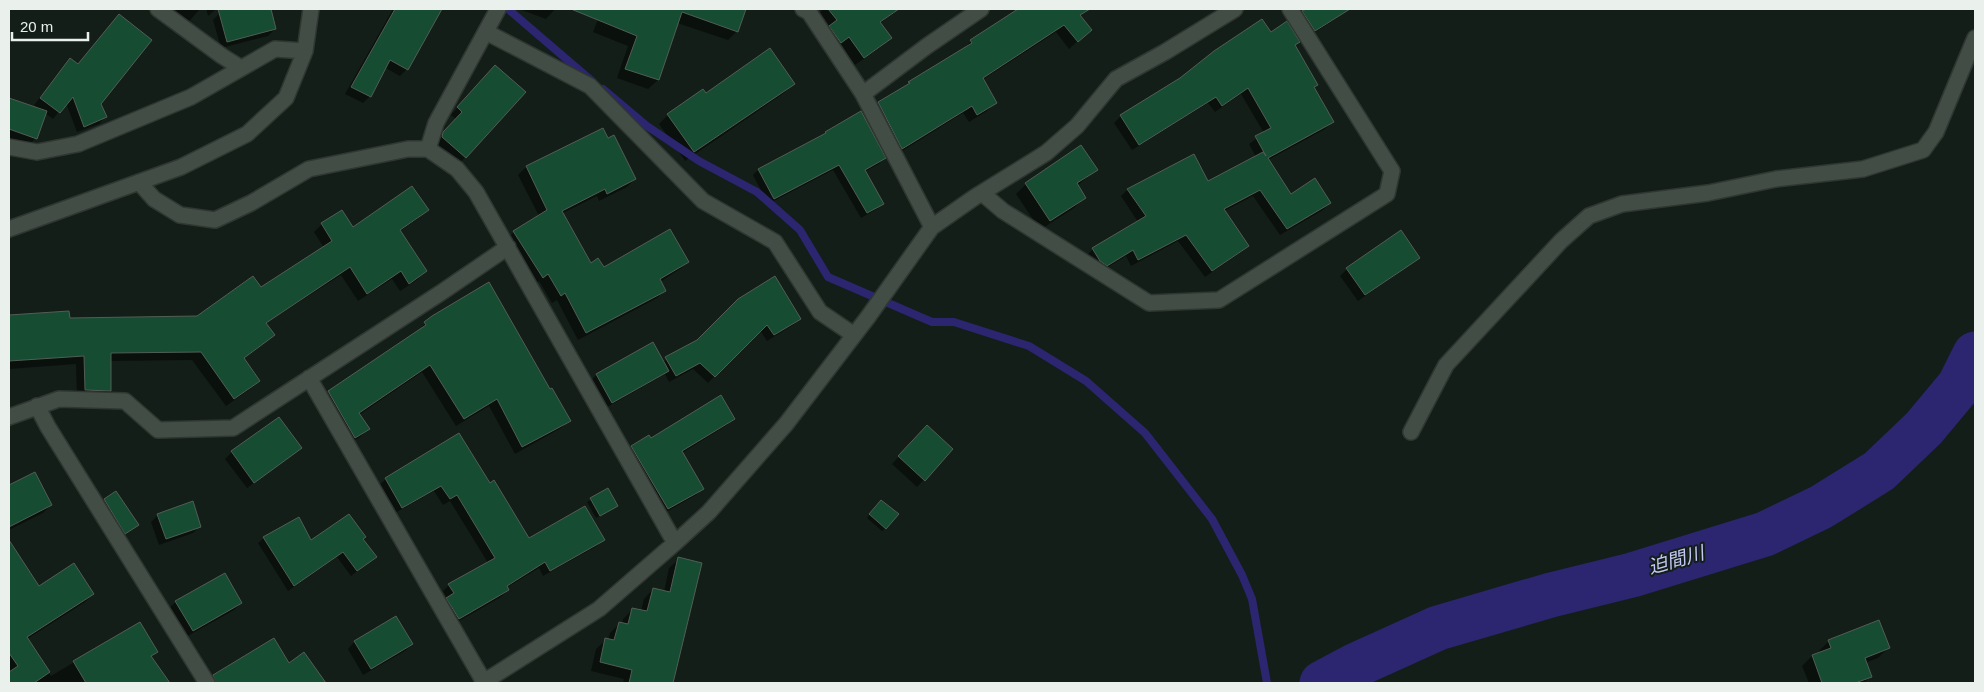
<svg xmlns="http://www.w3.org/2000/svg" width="1984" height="692" font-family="Arial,'Noto Sans JP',sans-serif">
<rect width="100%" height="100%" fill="#141e18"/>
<!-- shadow -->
<path fill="#0007" d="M159,9H200L184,27Z
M206,9H216L208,16Z
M237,9H269L275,29L268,36L221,48L213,20L220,13Z
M393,9H434L439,12L407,69L400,76L384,67L370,96L363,103L345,94Z
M519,9H555L546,19Z
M602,9H745L737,31L728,40L677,23L658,80L648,89L617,78L628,46L593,32Z
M823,9H900L880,23L890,38L882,46L855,65L840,44L832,50L818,15Z
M1020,9H1074L1091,29L1069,49L1056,32L982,80L995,103L987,111L969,122L963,113L894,156L870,111L878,103L964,49L971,41Z
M1308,9H1342L1344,11L1337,18L1308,37L1296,19Z
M1270,34L1294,46L1317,85L1313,88L1332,122L1325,129L1268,160L1291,195L1330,203L1323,210L1280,235L1253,196L1224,211L1248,246L1241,252L1205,277L1178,241L1131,266L1126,256L1100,272L1086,256L1093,249L1138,222L1121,196L1127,190L1193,156L1207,182L1256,157L1249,144L1264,133L1241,94L1215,112L1208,103L1132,150L1114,123L1121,116Z
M70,60L100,103L105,117L99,124L77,132L66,103L53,119L45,113L36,138L29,145L9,138V99L41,111L34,105Z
M488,73L524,92L459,164L435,144L436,141L456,119L451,115Z
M794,84L784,93L685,161L659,124L668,115L706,95Z
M861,113L884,158L879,164L864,172L882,204L877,209L861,218L833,170L768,204L753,175L758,170L821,137L825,133Z
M602,130L635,179L627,187L599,201L597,196L563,213L591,264L604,269L688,262L680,269L660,282L665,290L657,298L578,340L557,300L552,303L539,281L534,285L506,240L514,232L539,216L518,175L526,167Z
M1096,170L1077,186L1084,198L1074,208L1040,230L1016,194L1026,184Z
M427,210L419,218L400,231L426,271L417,280L400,291L392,279L358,301L341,275L265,324L273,335L243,359L258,381L250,389L226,406L192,360L110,361V391L102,399L77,398L76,364L9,369V317L68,313L69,320L198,318L261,289L324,248L314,232L322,224L353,229Z
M1418,257L1411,264L1358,301L1340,276L1347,269Z
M738,300L799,319L793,325L767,341L760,330L708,383L693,369L669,382L665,374L604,409L590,382L596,375L653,344L663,362L698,341Z
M425,323L549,391L569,421L561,428L515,454L489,406L456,426L422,372L359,415L368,429L360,437L347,445L321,400L328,392L418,332Z
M733,419L727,425L682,453L702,489L696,495L661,515L625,454L632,447L649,436L651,439Z
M920,434L952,449L917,487L892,464Z
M300,448L247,488L225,459L232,452Z
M34,473L51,505L43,513L9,530V487Z
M386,479L489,484L529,540L603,539L597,546L543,576L539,568L506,588L508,590L501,597L452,625L441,605L447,599L443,591L449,585L488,563L450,501L443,505L434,491L395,513L379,485Z
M608,490L617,505L596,518L587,502Z
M116,493L137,525L118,540L98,507Z
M878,505L886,528L882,531L867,518Z
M158,515L200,526L193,533L159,545L151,522Z
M264,538L311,542L362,539L375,557L351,576L337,557L288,591L258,543Z
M9,542L39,588L93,594L85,602L27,639L51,676L139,623L156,652L151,657L168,683H9Z
M679,559L701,564L672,683H623L624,679L591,671L596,649L606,640H608L610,633L619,624H622L623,619L633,609L641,611L644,599L653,589L664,592L669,568Z
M176,602L241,603L234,610L186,637L169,608Z
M396,617L412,644L405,651L363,675L348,649L354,642Z
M1829,641L1888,648L1878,658L1865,663L1871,676L1864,683H1809L1802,666L1812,656L1819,653V651Z
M303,654L324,683H207L214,676L288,665Z"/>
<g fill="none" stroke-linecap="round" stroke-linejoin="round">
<!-- stream -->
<path stroke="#2c256f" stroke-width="8" d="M508,9L592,81
M603,89L647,126L699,161L757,192L800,230L828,277L932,322H954L1029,346L1086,381L1145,433L1212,519L1242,575L1252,599L1267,683"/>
<!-- river -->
<path stroke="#2c256f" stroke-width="45" d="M1322,683L1354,666L1438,628L1551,595L1632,575L1765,534L1821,507L1879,471L1924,428L1959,386L1975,354"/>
</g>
<!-- building -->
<path fill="#164d32" stroke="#525d56" d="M218,9H271L276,29L227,42Z
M395,9H442L408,70L390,60L371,97L351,87Z
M571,9H746L738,32L682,12L659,80L625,69L637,36Z
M828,9H899L880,22L892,38L864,58L849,37L841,43L829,26L837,20Z
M1018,9H1090L1080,15L1092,30L1078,42L1064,25L983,78L997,103L977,115L972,106L902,149L878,102L910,83L908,82L972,43L970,40Z
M1306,9H1350L1315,31L1302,11Z
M119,14L152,40L101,104L107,117L84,127L73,97L60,113L40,98L70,58L78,64Z
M1262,19L1271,32L1287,21L1300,42L1295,45L1318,85L1314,87L1334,122L1268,158L1291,194L1315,178L1331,203L1287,229L1260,190L1224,209L1249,246L1212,271L1186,235L1138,260L1133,250L1107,266L1100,261L1092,248L1146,216L1127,189L1194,154L1208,181L1263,152L1266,156L1255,136L1271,128L1248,88L1222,106L1216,97L1139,145L1120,115L1180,78L1214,51Z
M770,48L795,84L694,152L667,114L703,89L706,93Z
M495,65L526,92L466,158L442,137L443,132L462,112L457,107Z
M9,98L47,111L37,139L9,129Z
M861,111L886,158L865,170L884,204L867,213L839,165L774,199L758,169L826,133L825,132Z
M603,128L608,138L614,135L636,179L607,194L605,189L562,211L591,263L598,258L604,267L670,229L689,262L660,279L666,291L586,333L565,293L561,296L548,274L543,278L513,231L547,210L526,166Z
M1081,145L1098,170L1077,183L1086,198L1050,221L1025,183Z
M412,186L429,210L400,230L427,271L409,284L401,271L367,294L350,267L266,323L275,335L244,358L260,381L234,399L201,352L111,353V391L85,390L84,356L9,361V315L69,311L70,318L197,316L253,276L261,287L332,241L321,223L342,210L353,227Z
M1401,230L1420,258L1365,295L1346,268Z
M775,276L801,319L774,335L767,325L715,377L700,363L676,376L665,357L697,340L738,299Z
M489,282L550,389L552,388L571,421L522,447L497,399L464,419L430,365L359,413L370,429L355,438L328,391L426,325L424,322L432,316Z
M653,342L669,371L612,403L596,374Z
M721,395L735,419L682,451L704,489L668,509L631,446L649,435L651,438Z
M279,417L302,448L254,483L231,451Z
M927,425L953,449L925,481L898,456Z
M459,433L490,483L494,480L529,538L585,506L605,540L550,571L545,562L507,586L509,590L459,619L446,598L454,593L448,584L495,558L457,495L450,499L441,486L402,508L385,478Z
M35,472L52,505L9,527V485Z
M608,488L618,506L600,516L590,498Z
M116,491L139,525L125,534L104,499Z
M881,500L899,514L886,529L869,514Z
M193,501L201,527L166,539L157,514Z
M349,514L366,537L363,539L377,557L357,571L343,552L294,586L263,537L299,517L311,540Z
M9,540L39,586L74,563L94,594L27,637L50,672L34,683H9V672L18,666L9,653Z
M678,557L702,563L673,683H629L632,670L600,662L605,638L614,640L619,622L628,624L632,608L647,611L653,588L670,592Z
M225,573L242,603L193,631L175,601Z
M396,616L413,644L371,669L354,641Z
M1879,620L1890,648L1865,658L1872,677L1855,683H1822L1812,655L1831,648L1828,640Z
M140,622L158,652L151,656L170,683H86L73,661Z
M274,638L289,663L304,652L326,683H216L213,675Z"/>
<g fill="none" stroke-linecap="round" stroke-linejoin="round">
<!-- minor casing -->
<g stroke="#303732" stroke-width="18">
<path id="minor" d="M158,9L222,56L241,68
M803,9L809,12L863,94L932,227
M486,32L590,86L703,201L775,242L820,312L854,335
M863,94L927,46L981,9
M9,147L37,152L78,144L191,97L275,49L305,51
M428,149L436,123L498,9
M139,182L154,199L180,215L215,220L251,203L309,169L408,149H428L457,169L476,192L675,543
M982,193L1003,211L1149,303L1219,300L1387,194L1392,171L1290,9
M9,229L181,167L247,134L286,98L305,51L311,9
M309,378L484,682
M37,406L48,427L207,683
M9,417L59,399L125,401L158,430L233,428L442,292L508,247
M1411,432L1446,365L1561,241L1589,216L1622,204L1708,193L1776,179L1863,169L1923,150L1936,132L1975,38
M482,683L599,609L675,543L709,512L786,424L868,317L932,227L975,197L1046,153L1077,126L1116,79L1165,52L1235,9"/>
</g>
<!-- minor -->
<use href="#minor" stroke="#424d46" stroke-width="15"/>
</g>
<g text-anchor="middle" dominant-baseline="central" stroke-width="4" stroke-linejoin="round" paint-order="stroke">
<!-- water labels -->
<g font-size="19" font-style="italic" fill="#c4c8f4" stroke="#141e18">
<text transform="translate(1676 560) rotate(-16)">迫間川</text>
</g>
</g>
<!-- border -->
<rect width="1984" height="692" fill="none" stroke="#eaf1ec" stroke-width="20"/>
<!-- scale -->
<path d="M12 32v8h76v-8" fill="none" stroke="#eaf1ec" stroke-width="2.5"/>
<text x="20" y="32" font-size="15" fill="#eaf1ec" stroke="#141e18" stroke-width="4" paint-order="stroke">20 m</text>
</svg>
